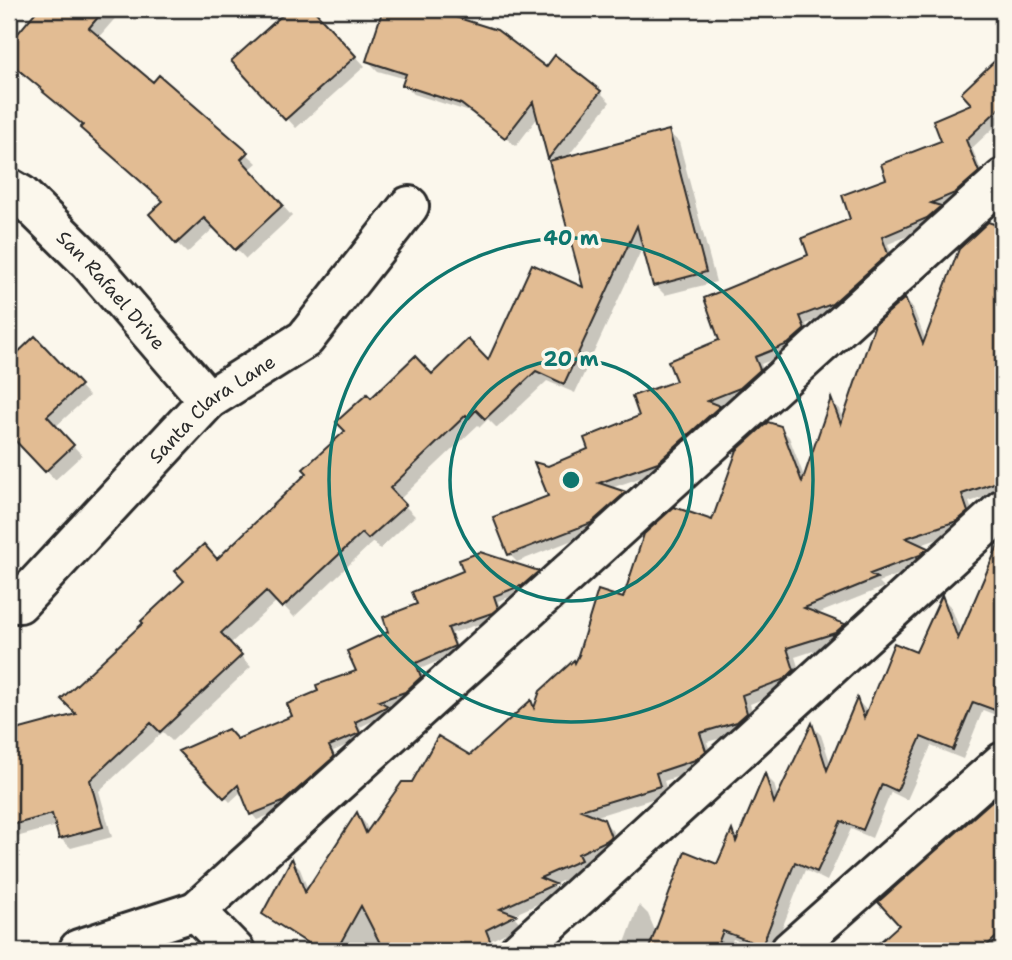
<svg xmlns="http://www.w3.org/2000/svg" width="1012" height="960" font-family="'Shantell Sans',sans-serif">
<rect width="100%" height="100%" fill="#fbf7ec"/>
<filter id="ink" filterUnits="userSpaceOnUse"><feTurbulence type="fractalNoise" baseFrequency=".0143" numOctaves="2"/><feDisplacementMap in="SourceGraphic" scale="14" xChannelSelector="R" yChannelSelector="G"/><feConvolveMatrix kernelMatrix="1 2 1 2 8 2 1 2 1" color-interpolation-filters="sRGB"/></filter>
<g filter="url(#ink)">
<!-- shadow -->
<path fill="#0003" d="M40,9H111L118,15L98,38L154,85L160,78L247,154L257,163L249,170L292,216L246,259L215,227L187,253L177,243L165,202L84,126L9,61V47Z
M292,9H312L365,66L296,128L234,61Z
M385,9H441L439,13L546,69L600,92L610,102L566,159L668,132L679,142L716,282L665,295L655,285L644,244L575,393L547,381L497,428L488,419L480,427L478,425L399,500L415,516L380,549L373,542L294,617L278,600L230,644L251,667L172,741L163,732L99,791L112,837L71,848L60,838L57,826L9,839V734L79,715L217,561L309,473L347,431L371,401L432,376L489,362L585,290L553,162L550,158L539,116L516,146L473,113L414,94L404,84L406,79L378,71L368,61Z
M1003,56V119L972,148L985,180L963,199L941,209L947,214L935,225L888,244L894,262L840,311L806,324L811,337L796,351L761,364L766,378L747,395L719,406L726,414L666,469L611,488L625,493L632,500L598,530L517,562L509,554L550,497L548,468L591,450L641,417L810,256L853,220L889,180L944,142L973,104L963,93Z
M989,224L1003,229V491L969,502L976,521L966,529L918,546L927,549L935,558L929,563L879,582L884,587L817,614L844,625L852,633L844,641L795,657L802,679L794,687L750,704L755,722L746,731L707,742L713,760L704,768L664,781L668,794L594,817L603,821L612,830L619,846L615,850L585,863L588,869L553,885L562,893L513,915L522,925L469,951H318L273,922L264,913L292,861L300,869L308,890L357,815L365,823L369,832L413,784L471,757L531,702L536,707L576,664L624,600L713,522L780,427L789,437L805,479L832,402L840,409L844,421L905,300L913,308L926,341Z
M35,339L89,396L55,427L82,455L55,480L9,431V363Z
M480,554L538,572L542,577L529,590L498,601L502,614L498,618L452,633L459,652L420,669L426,683L410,697L385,706L391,712L360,727L364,738L333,751L338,763L289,807L257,820L252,814L242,791L230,802L181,751L237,741L294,717L359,672L390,633L419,605L465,572Z
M997,581L1003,601V718L983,710L963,759L931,746L907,800L891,792L872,838L851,829L827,881L805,870L773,951H764L733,939L728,951H622L639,905L648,914L656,933L718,866L733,833L739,839L766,776L774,784L778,798L812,726L821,735L831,765L858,701L868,712L917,654L942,598L951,607L962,635Z
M1003,793V951H871L900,924L880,902Z
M580,944L597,951H578Z"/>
<!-- building -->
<path fill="#e2bc93" stroke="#2b2b2b" stroke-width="2" d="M38,9H105L89,28L153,82L159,75L248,152L241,159L283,205L235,250L204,218L176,244L149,214L163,201L80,128L83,125L43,92L44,91L9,62V44Z
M289,9H313L356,56L285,120L231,61Z
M383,9H430L497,30L546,67L555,55L601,91L548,159L533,102L505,138L461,104L402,85L406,74L366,61Z
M1003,53V105L966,140L979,172L955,193L931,203L941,206L927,218L882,237L888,254L832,304L800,316L805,329L788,344L755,357L760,370L740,388L707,401L720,406L658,462L599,483L626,492L591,523L508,555L493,517L548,496L534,462L548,466L588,449L584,438L639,416L632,396L676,381L668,361L719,340L704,298L808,255L802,238L850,219L842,195L886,179L881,164L941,141L933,120L971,104L961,93Z
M669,130L706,272L653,286L637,226L564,384L536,371L485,419L476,410L469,418L466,415L390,488L406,505L368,539L362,533L282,608L266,591L221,633L242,655L160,732L151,723L90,780L103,827L59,839L52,814L9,826V732L76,714L61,699L143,623L141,621L184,581L175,571L204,544L217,559L307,473L303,469L345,431L336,422L367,394L371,398L415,356L432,374L468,339L488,360L532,264L583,287L549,161Z
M988,222L1003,227V480L962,494L968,512L957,521L906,538L928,548L920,555L870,574L877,578L804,608L845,624L835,633L787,648L794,670L785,679L742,695L747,713L737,722L700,733L706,751L695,760L656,773L660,786L581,810L604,819L611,837L606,841L578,854L581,860L540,878L555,884L500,909L516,915L486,930L491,943L473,951H384L361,906L336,951H320L262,914L292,858L305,892L357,812L366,833L402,782H412L438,736L470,755L531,700L534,708L540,691L574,660L575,663L579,655H578L598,590L623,598L644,534L674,507L712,520L737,450L768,422L781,426L802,482L831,398L841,424L875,324L905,298L923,344L959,249Z
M35,336L81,385L47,416L74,445L45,472L9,434V361Z
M1003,538V713L973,702L953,750L921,737L897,791L882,784L863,830L841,821L817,872L795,862L762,946L723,931L715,951H648L685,851L717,864L732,830L736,842L765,773L774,803L812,723L827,770L857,698L864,718L894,643L916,652L942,595L958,639L999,543Z
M480,552L539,571L523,585L494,596L498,608L492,613L448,628L455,646L416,663L421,677L405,692L379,701L388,706L355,722L360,733L329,746L334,757L283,802L250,815L238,785L224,798L178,751L228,729L237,739L292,716L287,704L318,691L316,685L356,671L347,651L388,632L383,617L417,604L412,592L463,571L459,560Z
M1003,791V931L981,951H870L899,925L878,902Z"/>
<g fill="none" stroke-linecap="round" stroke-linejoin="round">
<!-- minor casing -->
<g stroke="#2b2b2b" stroke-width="44">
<g id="minor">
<path id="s1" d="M9,188L21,195L89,262L208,400"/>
<path id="s2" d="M9,602L19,603L208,400L305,339L409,206"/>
<path d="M81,951L79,949L196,911"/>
<path d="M235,951L196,911L1003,179"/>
<path d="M519,951L1003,509"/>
<path d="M790,951L1003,762"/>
</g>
</g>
<!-- minor -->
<use href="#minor" stroke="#fbf7ec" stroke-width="38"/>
</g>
</g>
<!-- distance rings -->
<g fill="none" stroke="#0f766e" stroke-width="3.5">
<circle cx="571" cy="480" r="121"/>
<circle cx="571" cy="480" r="242"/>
</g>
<g text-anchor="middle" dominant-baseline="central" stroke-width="7" stroke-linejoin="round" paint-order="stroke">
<!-- street labels -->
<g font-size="19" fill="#2b2b2b" stroke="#fbf7ec">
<text stroke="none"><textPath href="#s1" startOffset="145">San Rafael Drive</textPath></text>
<text stroke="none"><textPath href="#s2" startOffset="285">Santa Clara Lane</textPath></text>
</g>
</g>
<circle cx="571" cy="480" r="10" fill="#0f766e" stroke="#fbf7ec" stroke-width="3.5"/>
<g font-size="21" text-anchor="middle" font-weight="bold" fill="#0f766e" stroke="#fbf7ec" stroke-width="7" stroke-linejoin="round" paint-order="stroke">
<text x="571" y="245">40 m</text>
<text x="571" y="366">20 m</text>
</g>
<!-- margin -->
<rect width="1012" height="960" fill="none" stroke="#fbf7ec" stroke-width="35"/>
<rect x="18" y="18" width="977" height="925" fill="none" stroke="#2b2b2b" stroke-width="2.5" filter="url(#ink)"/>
</svg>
